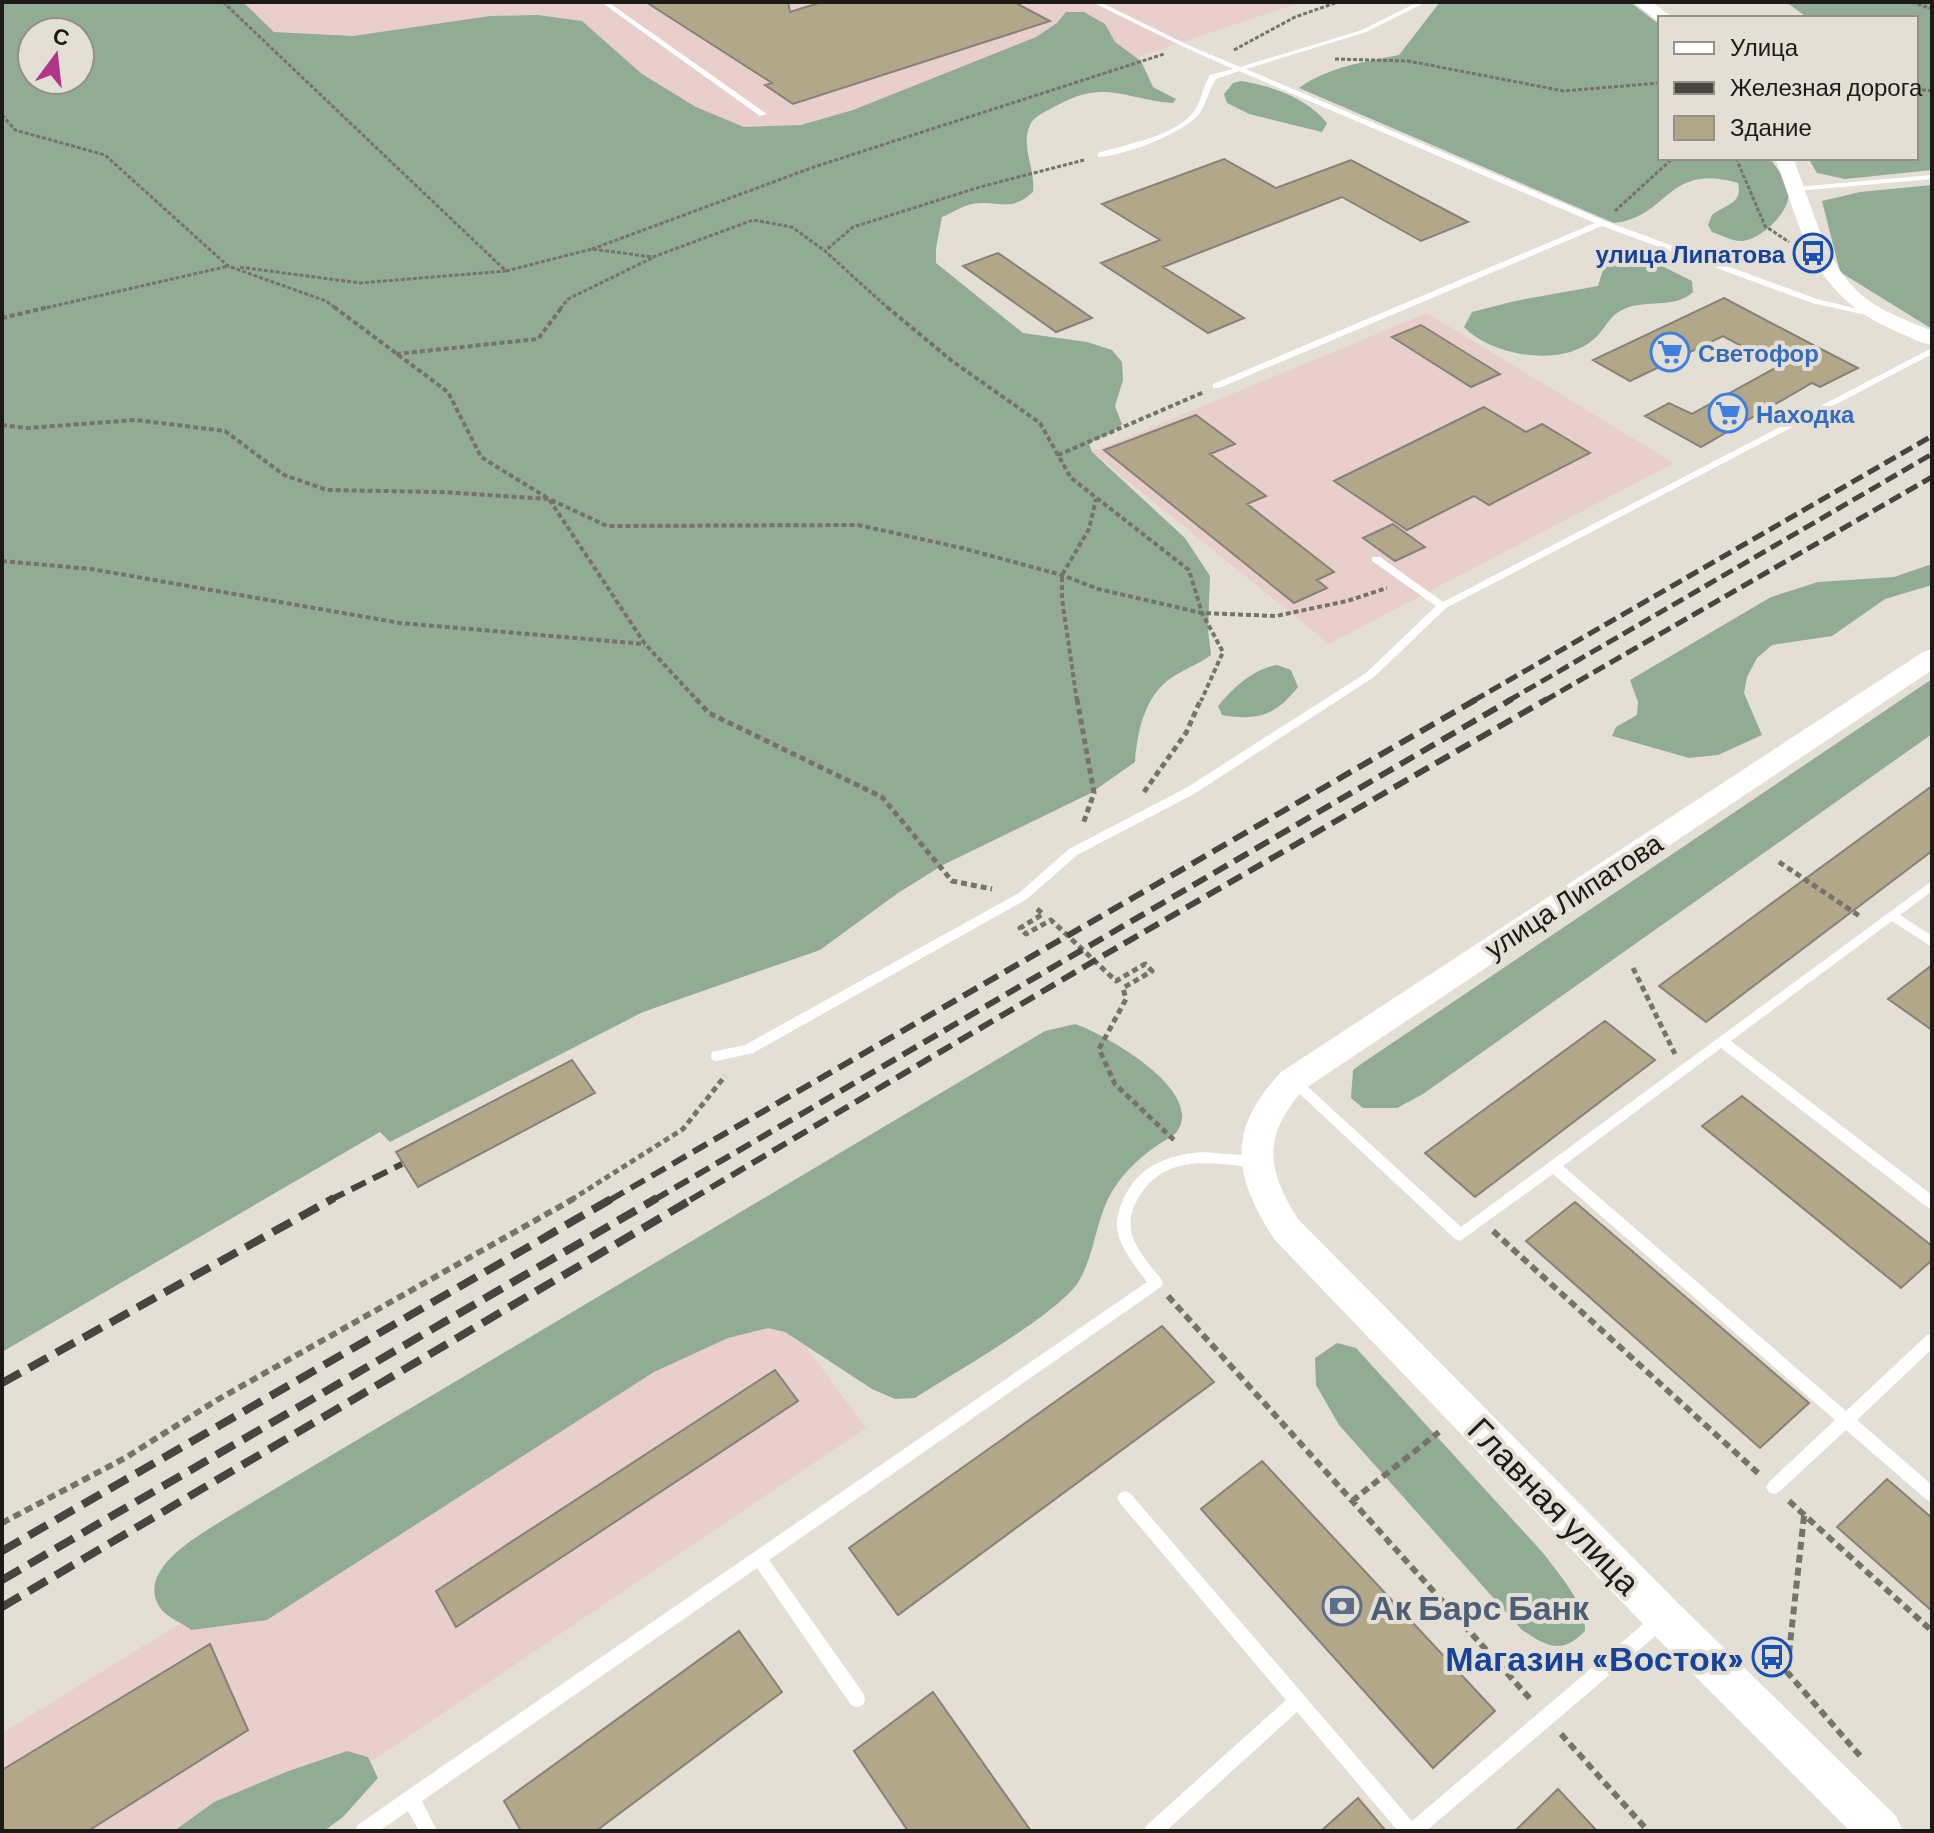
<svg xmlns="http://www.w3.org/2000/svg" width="1934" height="1833" font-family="Barlow,sans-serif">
<rect width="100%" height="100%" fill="#e4dfd5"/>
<!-- industrial -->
<path fill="#e9cfcc" d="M243,2H1302L518,266Z
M1427,313L1674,463L1329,644L1092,452Z
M751,1272L866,1428L268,1831H2V1733Z"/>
<!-- forest -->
<path fill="#92ab94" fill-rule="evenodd" d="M2,2H243L274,32L353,36L490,16L538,15L582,21L642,74L696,107L744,127L801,125L853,110L1036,37L1057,23L1066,12H1084L1105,24L1115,42L1141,61L1153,87L1176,99L1173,103C1123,99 1104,78 1054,107C1045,112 1034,116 1030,125C1020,147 1036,169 1033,192C1008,214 1000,199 972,204C962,206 952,213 942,217L936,248V263L1023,333L1087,342L1112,350L1122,362L1123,380L1115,406L1122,424L1113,432L1089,443L1092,452L1185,538L1210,576L1208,629L1211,655C1198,665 1179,671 1167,681C1144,700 1137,733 1135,762L1091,793L943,865L898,893L820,950L643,1012L390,1142L380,1132L2,1352ZM32,32H80V80H32Z
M1440,2H1630L1660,25V158H1770C1776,168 1788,181 1789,192C1790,212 1762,239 1743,241C1733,242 1721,235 1712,232L1708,225L1712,215C1726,204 1743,204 1738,183C1667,162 1669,217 1614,223L1299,88C1328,67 1364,62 1399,55Z
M1786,2H1932V170L1845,179L1817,173L1808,158H1916V18H1808Z
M1241,81C1272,86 1307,98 1327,123L1322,132L1249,114L1227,103L1224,94L1233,83Z
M1932,185V329L1840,272L1822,201L1860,192Z
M1617,253L1650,260L1692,281L1693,292C1675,309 1647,299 1624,309C1608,316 1606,329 1594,339C1563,368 1491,356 1464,327L1472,312L1515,301L1598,286L1608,254Z
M1932,564V585L1885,599L1832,636L1772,645L1757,658L1747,677L1744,693L1762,735L1718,755L1689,758L1612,736L1616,727L1637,715L1638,702L1630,680L1771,597L1818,582L1894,577Z
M1277,665L1291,670L1298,687C1275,716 1257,721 1222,715L1218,706C1233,688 1253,669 1277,665Z
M1932,679V734L1423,1094L1397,1108H1363L1351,1098L1353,1070L1364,1062Z
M1075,1024C1105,1034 1208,1092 1176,1133C1171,1138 1161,1142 1155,1147C1138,1159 1124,1172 1113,1190C1096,1217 1095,1254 1079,1281C1060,1313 951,1375 915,1398L895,1399L872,1389L785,1332L768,1328L728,1338L654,1372L267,1620L192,1630C183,1624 167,1617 161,1609C132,1569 205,1532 231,1515L1045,1031Z
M1337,1343L1356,1348L1544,1554C1560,1576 1586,1604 1585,1631C1562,1655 1547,1647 1522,1630L1339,1425L1316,1385L1315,1358Z
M347,1751L368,1757L378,1778L343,1817L324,1831H174L214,1802L286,1772Z"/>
<!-- building -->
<path fill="#b3a78a" stroke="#868278" stroke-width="2" d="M646,2H788L790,12L822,2H1014L1050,21L793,104L765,85L772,83Z
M1224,159L1276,188L1351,160L1468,222L1421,241L1342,197L1163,267L1244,318L1208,333L1101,263L1160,240L1102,204Z
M998,253L1092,318L1056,332L963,266Z
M1724,298L1815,346L1858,368L1820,387L1812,383L1701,447L1645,416L1669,403L1692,414L1779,366L1723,336L1630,381L1593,360Z
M1421,325L1500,374L1471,387L1392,337Z
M1484,407L1526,432L1542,424L1590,453L1489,505L1474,496L1407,530L1334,481Z
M1196,415L1235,444L1210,454L1266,496L1247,504L1334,572L1317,580L1327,588L1294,603L1104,450Z
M1393,524L1425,547L1395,561L1363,538Z
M1932,786V851L1706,1022L1659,986Z
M1932,965V1030L1888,999Z
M1605,1021L1655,1060L1475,1197L1425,1153Z
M572,1060L595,1093L418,1187L396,1152Z
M1742,1096L1932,1246V1260L1901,1288L1702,1126Z
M1575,1202L1809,1403L1760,1448L1526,1241Z
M1162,1326L1214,1382L898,1615L849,1548Z
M775,1370L798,1401L456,1627L436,1591Z
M1262,1461L1495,1711L1433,1768L1201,1509Z
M1887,1479L1932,1518V1611L1837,1527Z
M739,1631L782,1692L596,1831H521L504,1801Z
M210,1644L248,1730L88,1831H2V1770Z
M933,1692L1031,1831H908L854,1751Z
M1558,1789L1597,1831H1515Z
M1358,1798L1386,1831H1321Z"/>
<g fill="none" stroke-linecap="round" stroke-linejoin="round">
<!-- path-far3 -->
<path stroke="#76736c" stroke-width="3" stroke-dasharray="4 2" stroke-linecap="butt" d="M223,2L506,271L360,283L239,267
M1912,2L1932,9
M1234,50L1295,17L1338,2
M1335,59L1408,61L1564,91L1660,83
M1916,89L1932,91
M2,115L15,130L105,155L228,266L326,301L337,309
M1736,158L1765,226L1789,242
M1615,211L1673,158
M592,249L814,167L1164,54
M506,271L592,249L653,257L753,220L792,227L825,251
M41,309L229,266
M560,309L568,299L652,258
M889,309L825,251L853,227L980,187L1084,160"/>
<!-- path-far2 -->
<path stroke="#76736c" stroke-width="4" stroke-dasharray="5 3" stroke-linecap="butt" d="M334,307L448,392L481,457L549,499L645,644L698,701
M887,307L952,361L1040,423L1071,478L1189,570L1202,613L1223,652L1201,701
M2,318L49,307
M396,354L538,339L562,307
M2,425L27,428L136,420L225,431L284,475L327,490L440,492L549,499L607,526L858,525L962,548L1062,575L1098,589L1202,613L1276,616L1347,601L1387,588
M1058,455L1204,392
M2,561L91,569L400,623L645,644
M1077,701L1062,599V575L1089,529L1096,499"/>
<!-- path-far1 -->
<path stroke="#76736c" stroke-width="5" stroke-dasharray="6 4" stroke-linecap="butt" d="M696,699L709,713L882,797L952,881L992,889
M1077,699L1094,793L1083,824
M1144,792L1186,733L1201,699
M1779,862L1861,917
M1037,909L1043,914L1020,928L1026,934L1051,920L1116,981L1145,964L1152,971L1123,988L1126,999L1099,1049L1115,1084L1176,1142
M1633,968L1675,1054
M571,1200L683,1129L725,1076"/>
<!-- path -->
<path stroke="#76736c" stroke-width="6" stroke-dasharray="8 5" stroke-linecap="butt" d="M1493,1231L1758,1473
M1168,1296L1533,1702
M1352,1501L1439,1432
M1789,1501L1932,1631
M1804,1516L1787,1672L1861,1757
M2,1523L125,1458L217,1400L575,1198
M1561,1734L1648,1831"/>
<!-- service -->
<path fill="#fff" fill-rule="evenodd" d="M601,2H608L767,114L760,116Z
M1092,2H1100L1190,46L1240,67L1362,30L1418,2H1426L1366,32L1246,69L1605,221L1817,299L1879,314L1875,317L1812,303L1602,226L1219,388H1213V384L1595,223L1239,71L1216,79C1209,89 1207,102 1200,113C1185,133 1123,156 1098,157V153C1127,144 1177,136 1195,110C1202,99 1203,86 1210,75L1233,69L1186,48Z
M1932,175V179L1797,191L1793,189L1797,187Z
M1932,348V354L1446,608L1374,677L1194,794L1077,855L1027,899L753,1053L717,1061L712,1060L711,1056L712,1052L745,1045L1019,893L1069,849L1186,788L1366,673L1436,606L1372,561V557H1380L1443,602Z
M1932,881V891L1900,915L1932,936V947L1892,921L1731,1041L1932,1195V1209L1927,1207L1721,1048L1563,1166L1846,1411L1927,1335L1932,1334V1349L1857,1420L1932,1485V1502L1927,1500L1846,1430L1779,1492L1774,1494L1769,1492L1766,1487L1769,1482L1835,1420L1553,1174L1460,1241L1455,1239L1286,1081L1287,1077L1292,1076L1297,1077L1461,1227Z
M1202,1152L1256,1156L1261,1158L1263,1162L1261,1166L1256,1168C1213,1163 1165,1153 1139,1197C1131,1209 1128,1224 1133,1238C1139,1253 1151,1266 1161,1279L1163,1283L1161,1287L769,1560L863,1693L865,1699L863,1705L857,1707L851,1705L757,1568L422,1801L437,1831H419L408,1811L379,1831H355L358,1825L405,1792L1147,1282C1136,1267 1122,1251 1118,1233C1115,1223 1118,1212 1122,1202C1137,1167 1165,1155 1202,1152Z
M1125,1491L1130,1493L1412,1821L1655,1614L1661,1612L1667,1614L1669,1620L1667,1626L1426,1831H1398L1297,1712L1166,1831H1144L1147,1825L1286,1700L1120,1503L1117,1498L1120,1493Z"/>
<!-- tertiary -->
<path fill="#fff" fill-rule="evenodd" d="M1633,2H1652L1673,18H1660L1659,22Z
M1775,158H1793C1812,204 1824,265 1864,297C1884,313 1909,321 1932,331V345C1920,343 1909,337 1898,332C1811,295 1805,238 1775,158Z
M1932,649V670L1303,1090C1263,1136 1266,1169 1298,1219L1678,1603L1896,1816L1903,1831H1850L1650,1631L1274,1239C1233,1174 1226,1132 1281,1072L1923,652Z"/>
<!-- rail-far2 -->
<path stroke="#484540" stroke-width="5" stroke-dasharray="13 6" stroke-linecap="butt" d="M1473,701L1932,436
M1508,701L1932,454
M1544,701L1932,477"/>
<!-- rail-far1 -->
<path stroke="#484540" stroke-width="6" stroke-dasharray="16 8" stroke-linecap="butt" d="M330,1200L402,1164
M610,1200L1477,699
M654,1200L1512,699
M690,1200L1094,961L1547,699"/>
<!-- rail -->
<path stroke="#484540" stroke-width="8" stroke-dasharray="21 10" stroke-linecap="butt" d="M2,1383L334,1198
M2,1551L613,1198
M2,1580L657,1198
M2,1607L694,1198"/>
</g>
<!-- icons -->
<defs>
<g id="bus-ring" transform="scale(2)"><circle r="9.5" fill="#e4dfd5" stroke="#1a4fb4" stroke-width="1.5"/><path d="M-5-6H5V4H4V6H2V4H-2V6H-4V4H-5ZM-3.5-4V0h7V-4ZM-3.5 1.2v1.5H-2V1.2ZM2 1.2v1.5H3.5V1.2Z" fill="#1a4fb4"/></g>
<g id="supermarket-ring" transform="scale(2)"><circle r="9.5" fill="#e4dfd5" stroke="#3f7fe0" stroke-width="1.5"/><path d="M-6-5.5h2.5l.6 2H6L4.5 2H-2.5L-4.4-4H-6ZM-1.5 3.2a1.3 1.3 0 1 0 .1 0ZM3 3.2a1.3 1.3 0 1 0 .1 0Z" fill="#3f7fe0"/></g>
<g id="bank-ring" transform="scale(2)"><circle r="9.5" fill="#e4dfd5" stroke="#5c6f8a" stroke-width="1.5"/><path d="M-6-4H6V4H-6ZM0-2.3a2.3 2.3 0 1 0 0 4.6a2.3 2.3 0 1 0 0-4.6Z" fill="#5c6f8a"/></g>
</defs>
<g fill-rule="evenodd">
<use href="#bus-ring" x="1813" y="253"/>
<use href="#supermarket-ring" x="1670" y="352"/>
<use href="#supermarket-ring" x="1728" y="413"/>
<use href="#bank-ring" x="1342" y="1606"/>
<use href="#bus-ring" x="1772" y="1657"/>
</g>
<g text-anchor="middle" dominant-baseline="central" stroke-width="8" stroke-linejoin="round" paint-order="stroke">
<!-- far-transit labels -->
<g font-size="24" font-weight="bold" fill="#164399" stroke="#e4dfd5" text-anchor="end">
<text x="1785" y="253">улица Липатова</text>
</g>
<!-- far-shop labels -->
<g font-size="24" font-weight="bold" fill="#366cbe" stroke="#e4dfd5" text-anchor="start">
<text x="1698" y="352">Светофор</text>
<text x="1756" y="413">Находка</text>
</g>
<!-- street labels -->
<g font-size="28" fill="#1c1a16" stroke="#e4dfd5">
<text transform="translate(1573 895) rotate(-33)">улица Липатова</text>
</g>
<!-- near-street labels -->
<g font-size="34" fill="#1c1a16" stroke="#e4dfd5">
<text transform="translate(1555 1505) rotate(46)">Главная улица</text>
</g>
<!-- near-service labels -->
<g font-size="34" font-weight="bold" fill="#4e5e75" stroke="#e4dfd5" text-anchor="start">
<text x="1370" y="1606">Ак Барс Банк</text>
</g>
<!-- near-transit labels -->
<g font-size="34" font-weight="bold" fill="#164399" stroke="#e4dfd5" text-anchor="end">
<text x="1744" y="1657">Магазин «Восток»</text>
</g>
</g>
<!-- border -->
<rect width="1934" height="1833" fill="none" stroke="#1c1a16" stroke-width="8"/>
<!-- legend -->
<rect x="1658" y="16" width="260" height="144" fill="#e4dfd5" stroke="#949089" stroke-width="2"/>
<rect x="1674" y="42" width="40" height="12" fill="#ffffff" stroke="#949089" stroke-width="2"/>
<text x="1730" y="56" font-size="24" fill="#1c1a16">Улица</text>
<rect x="1674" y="82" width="40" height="12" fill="#484540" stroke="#949089" stroke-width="2"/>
<text x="1730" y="96" font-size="24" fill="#1c1a16">Железная дорога</text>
<rect x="1674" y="116" width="40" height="24" fill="#b3a78a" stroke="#949089" stroke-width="2"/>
<text x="1730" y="136" font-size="24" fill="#1c1a16">Здание</text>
<!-- north arrow -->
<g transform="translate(56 56) rotate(15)"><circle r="38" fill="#e4dfd5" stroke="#949089" stroke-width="2"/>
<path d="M0-6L14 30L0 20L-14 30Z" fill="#b13688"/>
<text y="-12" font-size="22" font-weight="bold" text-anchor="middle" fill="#1c1a16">С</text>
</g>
</svg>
